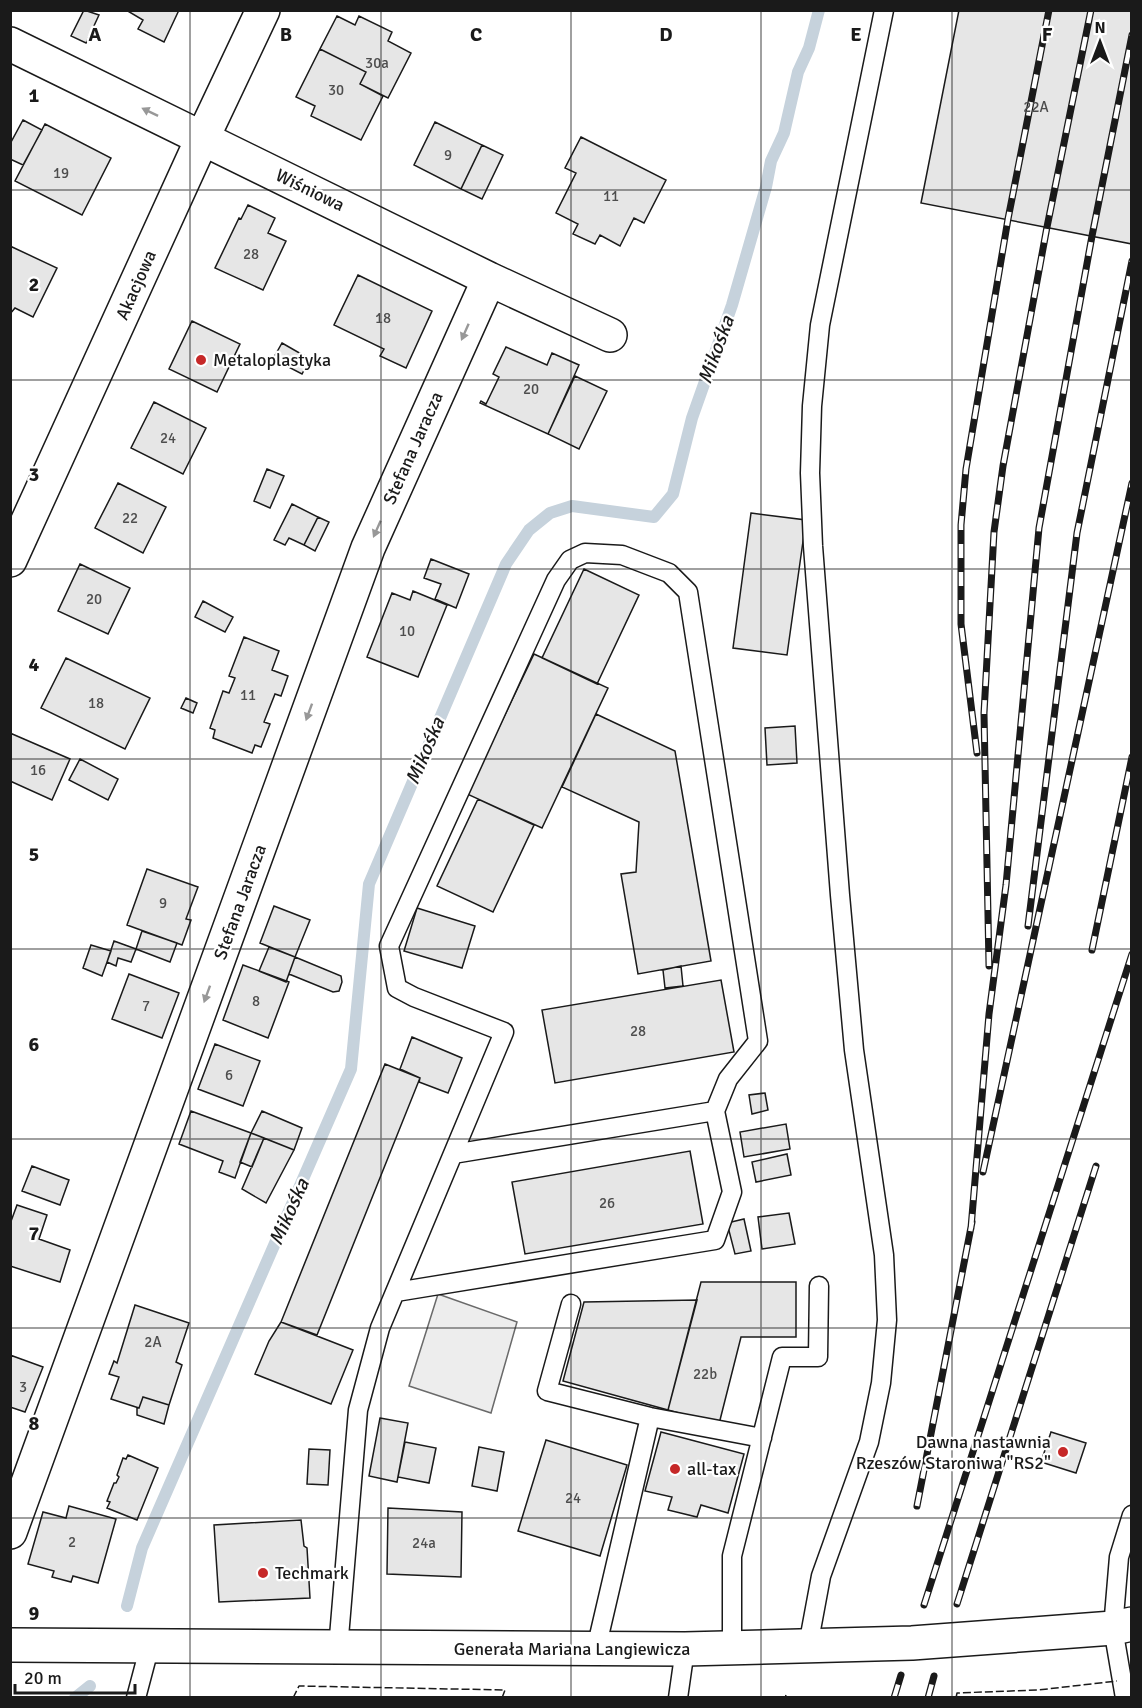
<svg xmlns="http://www.w3.org/2000/svg" width="1142" height="1708" font-family="Signika,sans-serif">
<rect width="100%" height="100%" fill="#fff"/>
<!-- parking -->
<path fill="#ededed" stroke="#6a6a6a" stroke-width="1.5" d="M438,1294L517,1322L491,1413L409,1386Z"/>
<g fill="none" stroke-linecap="round" stroke-linejoin="round">
<!-- stream -->
<path stroke="#c6d2dc" stroke-width="12" d="M127,1606L142,1548L351,1069L369,884L506,564L529,530L550,513L572,506L654,517L673,494L692,418L732,305L766,187L771,161L784,133L798,72L809,48L819,10
M75,1698L90,1686"/>
</g>
<!-- building -->
<path fill="#e6e6e6" stroke="#1a1a1a" stroke-width="1.5" d="M84,10L99,15L86,43L71,36Z
M126,10H179L164,42L138,29L143,20Z
M959,10H1132V244L921,203Z
M337,16L355,25L359,16L392,32L388,41L411,53L388,98L360,84L366,72L320,49Z
M320,49L366,72L360,84L383,96L361,140L311,116L315,106L296,97Z
M23,120L42,130L23,165L10,159V144Z
M435,122L482,145L461,189L414,165Z
M45,124L111,158L82,215L15,181Z
M581,137L666,180L644,223L634,218L620,246L600,235L595,244L573,234L578,224L556,213L576,173L565,168Z
M482,145L503,155L482,199L461,189Z
M248,205L275,218L268,233L286,241L263,290L215,268L239,218L241,219Z
M10,246L57,268L33,317L15,308L10,314Z
M358,275L432,311L406,368L380,356L384,349L334,325Z
M192,321L240,344L217,392L169,369Z
M282,343L310,359L302,374L273,359Z
M506,347L547,365L552,353L579,365L548,434L480,403L481,401L486,404L499,377L493,374Z
M575,376L607,391L579,449L548,434Z
M154,402L206,428L183,474L131,448Z
M267,469L284,476L270,508L254,501Z
M118,483L166,507L143,553L95,528Z
M292,504L318,517L304,545L289,538L285,545L274,540Z
M751,513L806,520L787,655L733,648Z
M318,517L329,522L315,551L304,545Z
M431,559L469,574L456,608L435,599L441,584L424,578Z
M80,564L130,588L108,634L58,611Z
M584,569L639,595L597,684L542,658Z
M413,591L447,605L418,677L367,657L392,593L410,600Z
M203,601L233,617L225,632L195,617Z
M244,637L279,651L272,670L288,676L281,696L275,694L264,722L270,724L261,747L255,745L252,753L213,738L215,730L210,728L223,691L229,693L235,678L229,676Z
M534,654L608,688L542,828L467,794Z
M66,658L150,698L125,749L41,708Z
M186,698L197,703L193,713L181,708Z
M596,714L675,751L711,961L638,974L621,874L636,872L639,822L562,787Z
M795,726L797,763L767,765L765,728Z
M10,733L70,759L52,800L10,781Z
M80,759L118,779L108,800L69,780Z
M478,799L534,825L493,912L437,886Z
M147,869L198,887L186,919L191,920L182,945L127,925Z
M274,906L310,920L295,957L260,943Z
M417,908L475,926L462,968L404,951Z
M142,931L177,943L170,962L136,949Z
M114,941L136,949L131,962L118,958L116,966L107,962Z
M91,945L111,951L102,976L83,968Z
M269,947L295,957L286,982L259,971Z
M295,957L341,976L342,982L339,991L333,992L289,974Z
M243,965L289,982L268,1038L223,1020Z
M681,966L683,986L665,988L663,970Z
M129,974L179,993L162,1038L112,1019Z
M721,980L734,1052L555,1083L542,1010Z
M412,1037L462,1058L448,1093L419,1082L420,1078L400,1069Z
M215,1044L260,1061L243,1106L198,1089Z
M385,1064L420,1078L317,1335L281,1322Z
M765,1093L768,1110L752,1114L749,1095Z
M191,1111L251,1133L235,1178L219,1172L223,1161L179,1144Z
M262,1111L302,1128L294,1150L251,1133Z
M786,1124L790,1149L744,1157L740,1132Z
M251,1133L264,1138L252,1167L240,1162Z
M264,1138L294,1150L266,1203L242,1189Z
M690,1151L703,1224L525,1254L512,1182Z
M787,1154L791,1175L756,1182L752,1162Z
M32,1166L69,1180L60,1205L22,1191Z
M17,1205L47,1215L39,1239L70,1250L60,1282L10,1266V1224Z
M789,1213L795,1244L762,1249L758,1217Z
M744,1219L751,1251L735,1254L727,1223Z
M701,1282H796V1337H741L719,1424L668,1410Z
M697,1300L668,1410L563,1381L584,1302Z
M135,1305L189,1323L176,1362L182,1365L169,1405L143,1397L139,1408L111,1399L119,1377L109,1374L114,1361L117,1363Z
M281,1322L353,1350L331,1404L255,1374L269,1341Z
M10,1355L43,1367L25,1412L10,1407Z
M143,1397L169,1405L164,1424L137,1415V1408H139Z
M380,1418L408,1423L397,1482L369,1476Z
M661,1432L744,1454L728,1513L701,1505L697,1517L668,1510L672,1497L645,1491Z
M1051,1432L1086,1443L1076,1473L1041,1462Z
M546,1440L627,1465L600,1556L518,1531Z
M405,1442L436,1448L429,1483L398,1477Z
M479,1447L504,1452L497,1491L472,1486Z
M309,1449L330,1450L328,1485L307,1484Z
M128,1455L158,1468L137,1520L107,1508L110,1502L107,1501L114,1483H116L119,1477L117,1475L123,1458L126,1459Z
M69,1506L116,1519L98,1583L73,1576L71,1582L52,1577L54,1571L28,1564L43,1512L66,1518Z
M388,1508L462,1512L461,1577L387,1574Z
M301,1520L304,1546L307,1548L310,1598L219,1602L214,1525Z"/>
<g fill="none" stroke-linecap="round" stroke-linejoin="round">
<!-- service casing -->
<g stroke="#1a1a1a" stroke-width="21">
<path id="service" d="M396,1292L715,1240L732,1192L715,1111L453,1154
M571,1304L547,1391L650,1417L762,1438
M808,1646L821,1576L869,1442L881,1383L887,1320L884,1255L854,1050L840,895L813,546L810,473L812,406L820,325L884,10
M732,1648V1556L782,1357H818L819,1286
M338,1649L358,1410L380,1328L504,1032L414,997L397,988L389,946L556,580L570,560L585,553L622,555L669,573L688,592L758,1041L728,1079L715,1111
M596,1649L650,1417
M136,1698L150,1645
M678,1698L685,1649
M1125,1698L1113,1628L1119,1557L1132,1515"/>
</g>
<!-- minor casing -->
<g stroke="#1a1a1a" stroke-width="36">
<path id="minor" d="M10,44L489,279L610,335
M10,560L203,137L263,10
M10,1532L368,548L489,279"/>
</g>
<!-- tertiary casing -->
<g stroke="#1a1a1a" stroke-width="36">
<path id="tertiary" d="M10,1645L685,1649L912,1643L1113,1628L1132,1624"/>
</g>
<!-- service -->
<use href="#service" stroke="#fff" stroke-width="18"/>
<!-- minor -->
<use href="#minor" stroke="#fff" stroke-width="33"/>
<!-- tertiary -->
<use href="#tertiary" stroke="#fff" stroke-width="33"/>
<!-- rail casing -->
<g stroke="#1a1a1a" stroke-width="7">
<path id="rail" d="M977,753L961,624V525L966,469L1008,219L1049,10
M1028,926L1077,533L1132,261
M1092,950L1132,757
M989,966L984,713L994,532L1003,466L1047,227L1091,10
M983,1172L1132,483
M971,1228L989,1014L1006,885L1039,528L1092,236L1132,35
M917,1506L972,1222
M957,1604L1096,1166
M924,1605L1132,954
M894,1698L901,1675
M928,1698L934,1676"/>
</g>
<!-- rail -->
<use href="#rail" stroke="#fff" stroke-width="4.5" stroke-dasharray="14" stroke-linecap="butt"/>
<!-- fence -->
<path stroke="#1a1a1a" stroke-width="1.5" stroke-dasharray="8 3" stroke-linecap="butt" d="M293,1698L299,1686L505,1690L502,1698
M785,1698L786,1695
M956,1698L957,1693L1038,1690L1117,1681"/>
</g>
<!-- one-way arrows -->
<defs><path id="oneway-solid" d="M-6-.8H1V-3.2L6.5 0L1 3.2V.8H-6Z" transform="scale(1.5)"/></defs>
<g fill="#989898">
<use href="#oneway-solid" transform="translate(150 112) rotate(-154)"/>
<use href="#oneway-solid" transform="translate(465 332) rotate(114)"/>
<use href="#oneway-solid" transform="translate(377 529) rotate(114)"/>
<use href="#oneway-solid" transform="translate(309 712) rotate(110)"/>
<use href="#oneway-solid" transform="translate(207 994) rotate(110)"/>
</g>
<!-- grid -->
<path fill="none" stroke="#1a1a1a" stroke-width="1.5" stroke-opacity="0.55" d="M190,10V1698M381,10V1698M571,10V1698M761,10V1698M952,10V1698M10,190H1132M10,380H1132M10,569H1132M10,759H1132M10,949H1132M10,1139H1132M10,1328H1132M10,1518H1132"/>
<!-- markers -->
<g fill="#c62828" stroke="#fff" stroke-width="2">
<circle cx="201" cy="360" r="6"/>
<circle cx="1063" cy="1452" r="6"/>
<circle cx="675" cy="1469" r="6"/>
<circle cx="263" cy="1573" r="6"/>
</g>
<g text-anchor="middle" dominant-baseline="central" stroke-width="4.5" stroke-linejoin="round" paint-order="stroke">
<!-- number labels -->
<g font-size="15" fill="#4d4d4d">
<text x="377" y="63">30a</text>
<text x="336" y="90">30</text>
<text x="1036" y="107">22A</text>
<text x="448" y="155">9</text>
<text x="61" y="173">19</text>
<text x="611" y="196">11</text>
<text x="251" y="254">28</text>
<text x="383" y="318">18</text>
<text x="531" y="389">20</text>
<text x="168" y="438">24</text>
<text x="130" y="518">22</text>
<text x="94" y="599">20</text>
<text x="407" y="631">10</text>
<text x="248" y="695">11</text>
<text x="96" y="703">18</text>
<text x="38" y="770">16</text>
<text x="163" y="903">9</text>
<text x="256" y="1001">8</text>
<text x="146" y="1006">7</text>
<text x="638" y="1031">28</text>
<text x="229" y="1075">6</text>
<text x="607" y="1203">26</text>
<text x="153" y="1342">2A</text>
<text x="705" y="1374">22b</text>
<text x="23" y="1387">3</text>
<text x="573" y="1498">24</text>
<text x="72" y="1542">2</text>
<text x="424" y="1543">24a</text>
</g>
<!-- street labels -->
<g font-size="18" fill="#1a1a1a" stroke="#fff">
<text transform="translate(310 190) rotate(26)">Wiśniowa</text>
<text transform="translate(136 285) rotate(-66)">Akacjowa</text>
<text transform="translate(413 448) rotate(-66)">Stefana Jaracza</text>
<text transform="translate(240 902) rotate(-70)">Stefana Jaracza</text>
<text x="572" y="1649">Generała Mariana Langiewicza</text>
</g>
<!-- poi labels -->
<g font-size="18" fill="#1a1a1a" stroke="#fff" text-anchor="start">
<text x="213" y="360">Metaloplastyka</text>
<text x="1051" y="1442" text-anchor="end">Dawna nastawnia<tspan x="1051" dy="21">Rzeszów Staroniwa "RS2"</tspan></text>
<text x="687" y="1469">all-tax</text>
<text x="275" y="1573">Techmark</text>
</g>
<!-- water labels -->
<g font-size="20" font-style="italic" fill="#1a1a1a" stroke="#fff">
<text transform="translate(716 350) rotate(-70)">Mikośka</text>
<text transform="translate(425 751) rotate(-67)">Mikośka</text>
<text transform="translate(289 1212) rotate(-66)">Mikośka</text>
</g>
</g>
<g font-size="20" text-anchor="middle" font-weight="bold" fill="#1a1a1a" stroke="#fff" stroke-width="4.5" stroke-linejoin="round" paint-order="stroke">
<text x="95" y="41">A</text>
<text x="286" y="41">B</text>
<text x="476" y="41">C</text>
<text x="666" y="41">D</text>
<text x="856" y="41">E</text>
<text x="1047" y="41">F</text>
<text x="34" y="102">1</text>
<text x="34" y="291">2</text>
<text x="34" y="481">3</text>
<text x="34" y="671">4</text>
<text x="34" y="861">5</text>
<text x="34" y="1051">6</text>
<text x="34" y="1240">7</text>
<text x="34" y="1430">8</text>
<text x="34" y="1620">9</text>
</g>
<!-- border -->
<rect width="1142" height="1708" fill="none" stroke="#1a1a1a" stroke-width="24"/>
<!-- north arrow -->
<g transform="translate(1100 42)" stroke="#ffffff" stroke-width="4.5" paint-order="stroke">
<path d="M0-4.5L10 22L0 15L-10 22Z" fill="#1a1a1a"/>
<text y="-9" font-size="16" font-weight="bold" text-anchor="middle" fill="#1a1a1a">N</text>
</g>
<!-- scale -->
<path d="M15 1684v9h120v-9" fill="none" stroke="#1a1a1a" stroke-width="3"/>
<text x="24" y="1684" font-size="18" fill="#1a1a1a" stroke="#ffffff" stroke-width="4.5" paint-order="stroke">20 m</text>
</svg>
